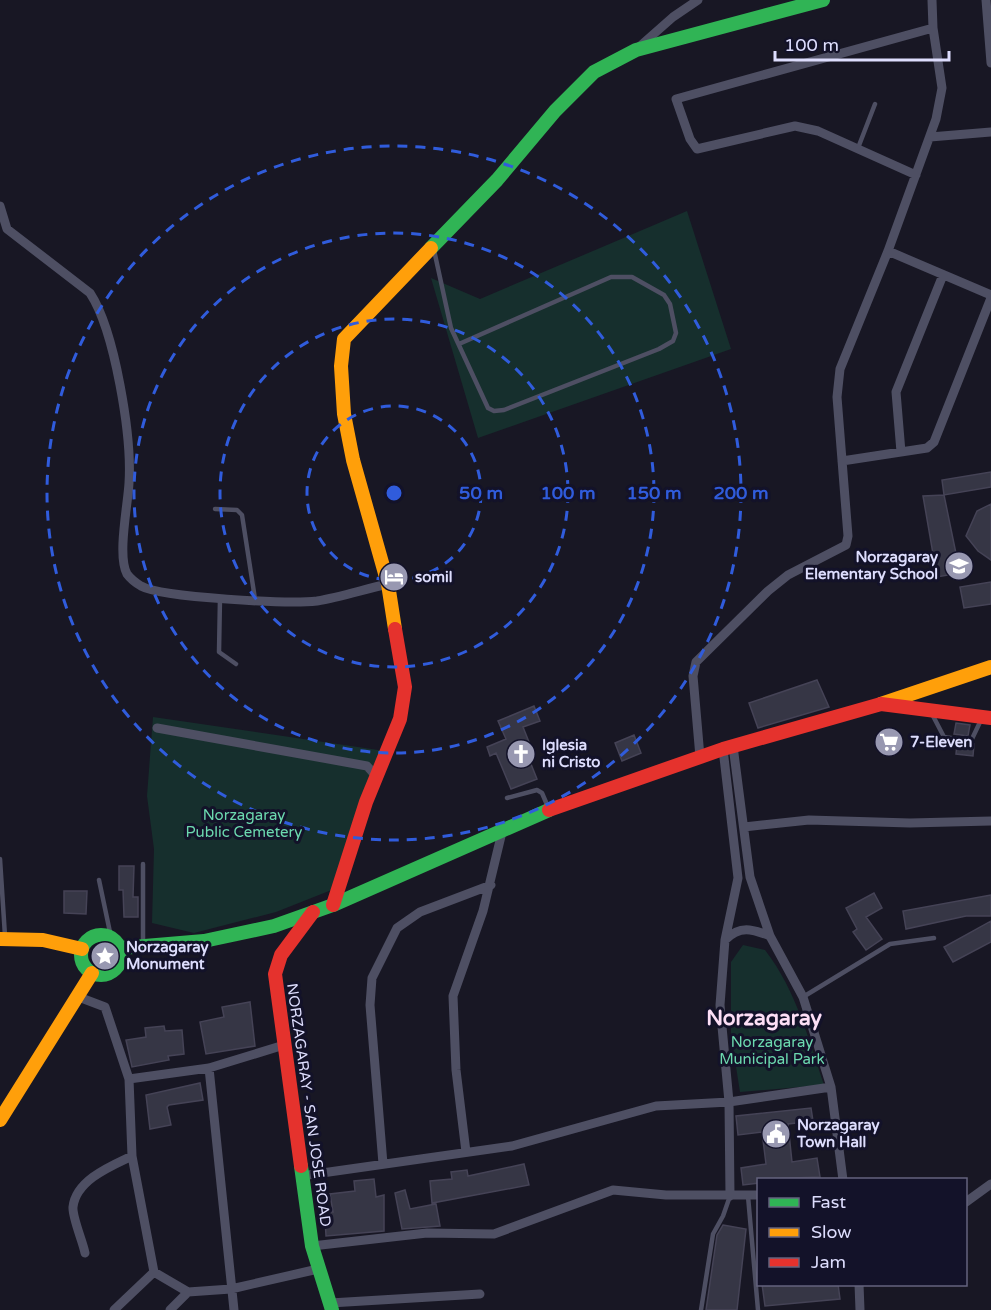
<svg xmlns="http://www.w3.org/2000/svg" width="991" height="1310" font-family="'Varela Round',sans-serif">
<rect width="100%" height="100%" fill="#181724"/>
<!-- green -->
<path fill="#162f2d" d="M687,211L731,349L478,438L431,278L480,299Z
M153,717L385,751L334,889L276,912L194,933L152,923L154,849L147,796Z
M743,945L765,950C796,990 808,1038 824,1085L740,1092L731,1035V962Z"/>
<!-- building -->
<path fill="#363645" stroke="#454356" stroke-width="1.5" d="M991,472V487L944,495L942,480Z
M944,495L960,573L937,577L923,496Z
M991,504V560L978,551L966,536L977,511Z
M991,582V604L964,608L960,587Z
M817,680L829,707L758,728L749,703Z
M534,706L540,721L523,727L529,742L523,744L537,779L511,789L496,753L490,756L487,747L506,739L498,721Z
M956,723L970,725L968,736L954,734Z
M634,735L641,753L622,761L615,743Z
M957,744H974L973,756L956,754Z
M119,866H134L133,897H138V917H124L123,890H119Z
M64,891H87L86,914L64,913Z
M874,893L882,908L866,917L882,939L866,950L853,932L857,929L846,908Z
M991,895V916H966L906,929L903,911Z
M991,921V942L953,962L944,947Z
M250,1002L255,1046L206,1054L200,1022L224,1017L222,1007Z
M164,1026L165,1031L182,1030L184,1054L168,1056L169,1060L132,1067L126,1040L146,1037L145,1028Z
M200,1083L203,1100L169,1105L167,1107L171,1125L150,1129L146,1095Z
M811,1108L813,1121L788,1124L792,1162L817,1158L820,1177L759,1179V1183L743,1185L741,1168L766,1164L762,1132L738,1135L736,1116Z
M524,1164L529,1185L432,1203L430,1181L452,1179L451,1172L467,1170L468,1176Z
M374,1179L376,1197L384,1195V1231L326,1236L325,1218L328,1212H333L330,1194L355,1191L354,1181Z
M405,1190L410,1209L436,1204L440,1226L402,1229L395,1193Z
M723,1225L746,1229L737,1310H706L717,1235Z
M762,1284H838L840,1299L765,1306Z"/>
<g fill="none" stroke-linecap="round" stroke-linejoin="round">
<!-- lane -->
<path stroke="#4e4f63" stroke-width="4.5" d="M858,148L875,104
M434,250L451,328L488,408L494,411L504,410L659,349L673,341L676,333L670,304L664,295L632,277H611L459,344
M215,509L237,510L242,515L255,599
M220,598L219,652L236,664
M932,714L944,737L971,741L981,720
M507,798L537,790L542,793L548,807
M0,859L5,936
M143,864V943
M99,880L111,937
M803,997L890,944L934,938
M748,1196L758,1310
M701,1310L713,1234L723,1216L730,1196"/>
<!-- street -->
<path stroke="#4e4f63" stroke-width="9" d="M932,0L933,28
M986,0L991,63
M639,47L673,17L698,0
M930,137L991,132
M0,206L7,229L90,293C115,331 132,437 129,483C128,504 117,556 127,574C130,578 136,583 141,586C163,598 290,604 317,601C341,597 365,589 388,584
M888,251L991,295
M901,452L896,392L943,275
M842,461L927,448L934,442L991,298
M157,728L367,766L376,776
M733,746L750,877L770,936L803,997L831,1087L843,1180
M723,749L738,878L725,940L720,1005L729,1102L730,1196
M700,757L693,676L696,662L768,591L788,575L846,545L848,536L837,397L840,369L888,251L936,119L942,88L933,28L676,99L690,139L697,149L795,126L818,131L916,175
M744,827L809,820L910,823L991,821
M725,940C740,925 752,929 770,936
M76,996L105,1007L129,1079L132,1156L154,1272L188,1292L231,1289L318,1269
M209,1068L234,1310
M129,1079L209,1068L284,1045
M466,1152L456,1070L453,996L483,911L503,828
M383,1164L370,1005L372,978L397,928L420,912L491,885
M301,1176L512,1146L656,1106L729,1102L831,1087
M966,1202L991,1184
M312,1246L427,1233L494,1234L613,1190L666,1195H758
M85,1253C83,1242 72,1217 73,1207C76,1180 111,1166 132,1156
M859,1284L860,1310
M330,1303L480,1294
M114,1310L154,1272
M170,1310L188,1292"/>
<!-- fast -->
<path stroke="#30b455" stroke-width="14" d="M431,248L497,180L555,111L594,72L636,50L823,0
M81 955a20 20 0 1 1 40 0a20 20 0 1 1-40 0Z
M121,948L204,941L274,926L333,905L549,810
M301,1166L312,1246L332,1310"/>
<!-- slow -->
<path stroke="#ff9f0a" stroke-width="14" d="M395,629L388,584L353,460L344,414L341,366L344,339L431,248
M881,704L991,667
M0,939L43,940L82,949
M0,1120L92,973"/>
<!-- jam -->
<path stroke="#e5322d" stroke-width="14" d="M549,810L723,749L881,704L991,718
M333,905L366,802L400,719L405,687L395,629
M301,1166L275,974L281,955L313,912"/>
</g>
<!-- distance rings -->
<g fill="none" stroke="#305cdc" stroke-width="3" stroke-dasharray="10 8">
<circle cx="394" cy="493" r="87"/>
<circle cx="394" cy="493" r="174"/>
<circle cx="394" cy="493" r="260"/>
<circle cx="394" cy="493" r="347"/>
</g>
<!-- icons -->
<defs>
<g id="school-disc" transform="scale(1.5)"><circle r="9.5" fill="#9898b1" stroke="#131229"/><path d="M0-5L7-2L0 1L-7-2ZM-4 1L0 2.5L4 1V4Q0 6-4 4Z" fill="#fff"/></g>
<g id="hotel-disc" transform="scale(1.5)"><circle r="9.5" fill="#9898b1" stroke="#131229"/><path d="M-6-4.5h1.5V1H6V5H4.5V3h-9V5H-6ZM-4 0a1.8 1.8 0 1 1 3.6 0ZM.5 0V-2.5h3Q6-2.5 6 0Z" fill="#fff"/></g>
<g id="supermarket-disc" transform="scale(1.5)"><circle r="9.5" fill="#9898b1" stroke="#131229"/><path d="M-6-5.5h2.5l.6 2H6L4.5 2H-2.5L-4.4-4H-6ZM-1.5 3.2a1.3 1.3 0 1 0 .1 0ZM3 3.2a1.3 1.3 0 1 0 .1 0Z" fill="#fff"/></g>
<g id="church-disc" transform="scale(1.5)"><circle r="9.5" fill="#9898b1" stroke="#131229"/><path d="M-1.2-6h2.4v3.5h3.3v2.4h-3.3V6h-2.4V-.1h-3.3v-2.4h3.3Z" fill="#fff"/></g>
<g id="sight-disc" transform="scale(1.5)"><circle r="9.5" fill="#9898b1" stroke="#131229"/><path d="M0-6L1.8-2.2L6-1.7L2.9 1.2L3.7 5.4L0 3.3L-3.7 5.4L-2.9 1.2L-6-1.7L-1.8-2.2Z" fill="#fff"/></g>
<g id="civic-disc" transform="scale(1.5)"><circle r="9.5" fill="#9898b1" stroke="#131229"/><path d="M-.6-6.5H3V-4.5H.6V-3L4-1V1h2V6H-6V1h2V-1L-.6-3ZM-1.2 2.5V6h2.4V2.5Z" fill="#fff"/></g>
</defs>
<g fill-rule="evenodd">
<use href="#school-disc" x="959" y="566"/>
<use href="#hotel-disc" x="394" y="577"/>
<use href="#supermarket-disc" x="889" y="742"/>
<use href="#church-disc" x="521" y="754"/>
<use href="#sight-disc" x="105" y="956"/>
<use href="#civic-disc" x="776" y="1134"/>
</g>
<g text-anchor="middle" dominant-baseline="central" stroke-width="6" stroke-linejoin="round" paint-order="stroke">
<!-- poi labels -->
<g font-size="15" font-weight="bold" fill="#ddddfd" stroke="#131229" text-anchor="start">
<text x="938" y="557" text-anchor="end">Norzagaray<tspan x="938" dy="17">Elementary School</tspan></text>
<text x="415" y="577">somil</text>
<text x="910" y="742">7-Eleven</text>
<text x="542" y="745">Iglesia<tspan x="542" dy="17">ni Cristo</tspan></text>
<text x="126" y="947">Norzagaray<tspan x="126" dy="17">Monument</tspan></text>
<text x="797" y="1125">Norzagaray<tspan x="797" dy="17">Town Hall</tspan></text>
</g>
<!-- park labels -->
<g font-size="15" fill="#6cd9af" stroke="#131229">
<text x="244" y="815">Norzagaray<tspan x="244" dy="17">Public Cemetery</tspan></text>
<text x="772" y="1042">Norzagaray<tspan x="772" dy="17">Municipal Park</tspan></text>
</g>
<!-- street labels -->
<g font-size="15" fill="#ddddfd" stroke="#131229">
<text transform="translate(309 1105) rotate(82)">NORZAGARAY - SAN JOSE ROAD</text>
</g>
<!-- district labels -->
<g font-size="21" font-weight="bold" fill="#fddff6" stroke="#131229">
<text x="764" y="1018">Norzagaray</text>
</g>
</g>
<circle cx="394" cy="493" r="9" fill="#305cdc" stroke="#131229" stroke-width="3"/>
<g font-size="18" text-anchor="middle" font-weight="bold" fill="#305cdc" stroke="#131229" stroke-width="6" stroke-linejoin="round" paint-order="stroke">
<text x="481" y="499">50 m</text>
<text x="568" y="499">100 m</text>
<text x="654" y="499">150 m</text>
<text x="741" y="499">200 m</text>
</g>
<!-- legend -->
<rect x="757" y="1178" width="210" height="108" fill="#131229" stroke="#64637e" stroke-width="1.5"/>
<rect x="769" y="1198" width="30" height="9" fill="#30b455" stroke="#64637e" stroke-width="1.5"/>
<text x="811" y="1208" font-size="18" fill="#ddddfd">Fast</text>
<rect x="769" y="1228" width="30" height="9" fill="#ff9f0a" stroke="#64637e" stroke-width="1.5"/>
<text x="811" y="1238" font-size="18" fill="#ddddfd">Slow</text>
<rect x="769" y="1258" width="30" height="9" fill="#e5322d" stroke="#64637e" stroke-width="1.5"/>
<text x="811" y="1268" font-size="18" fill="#ddddfd">Jam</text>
<!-- scale -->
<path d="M775 51v9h174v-9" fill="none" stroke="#ddddfd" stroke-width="3"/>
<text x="784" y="51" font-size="18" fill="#ddddfd" stroke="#131229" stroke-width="4.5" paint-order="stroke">100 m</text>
</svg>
